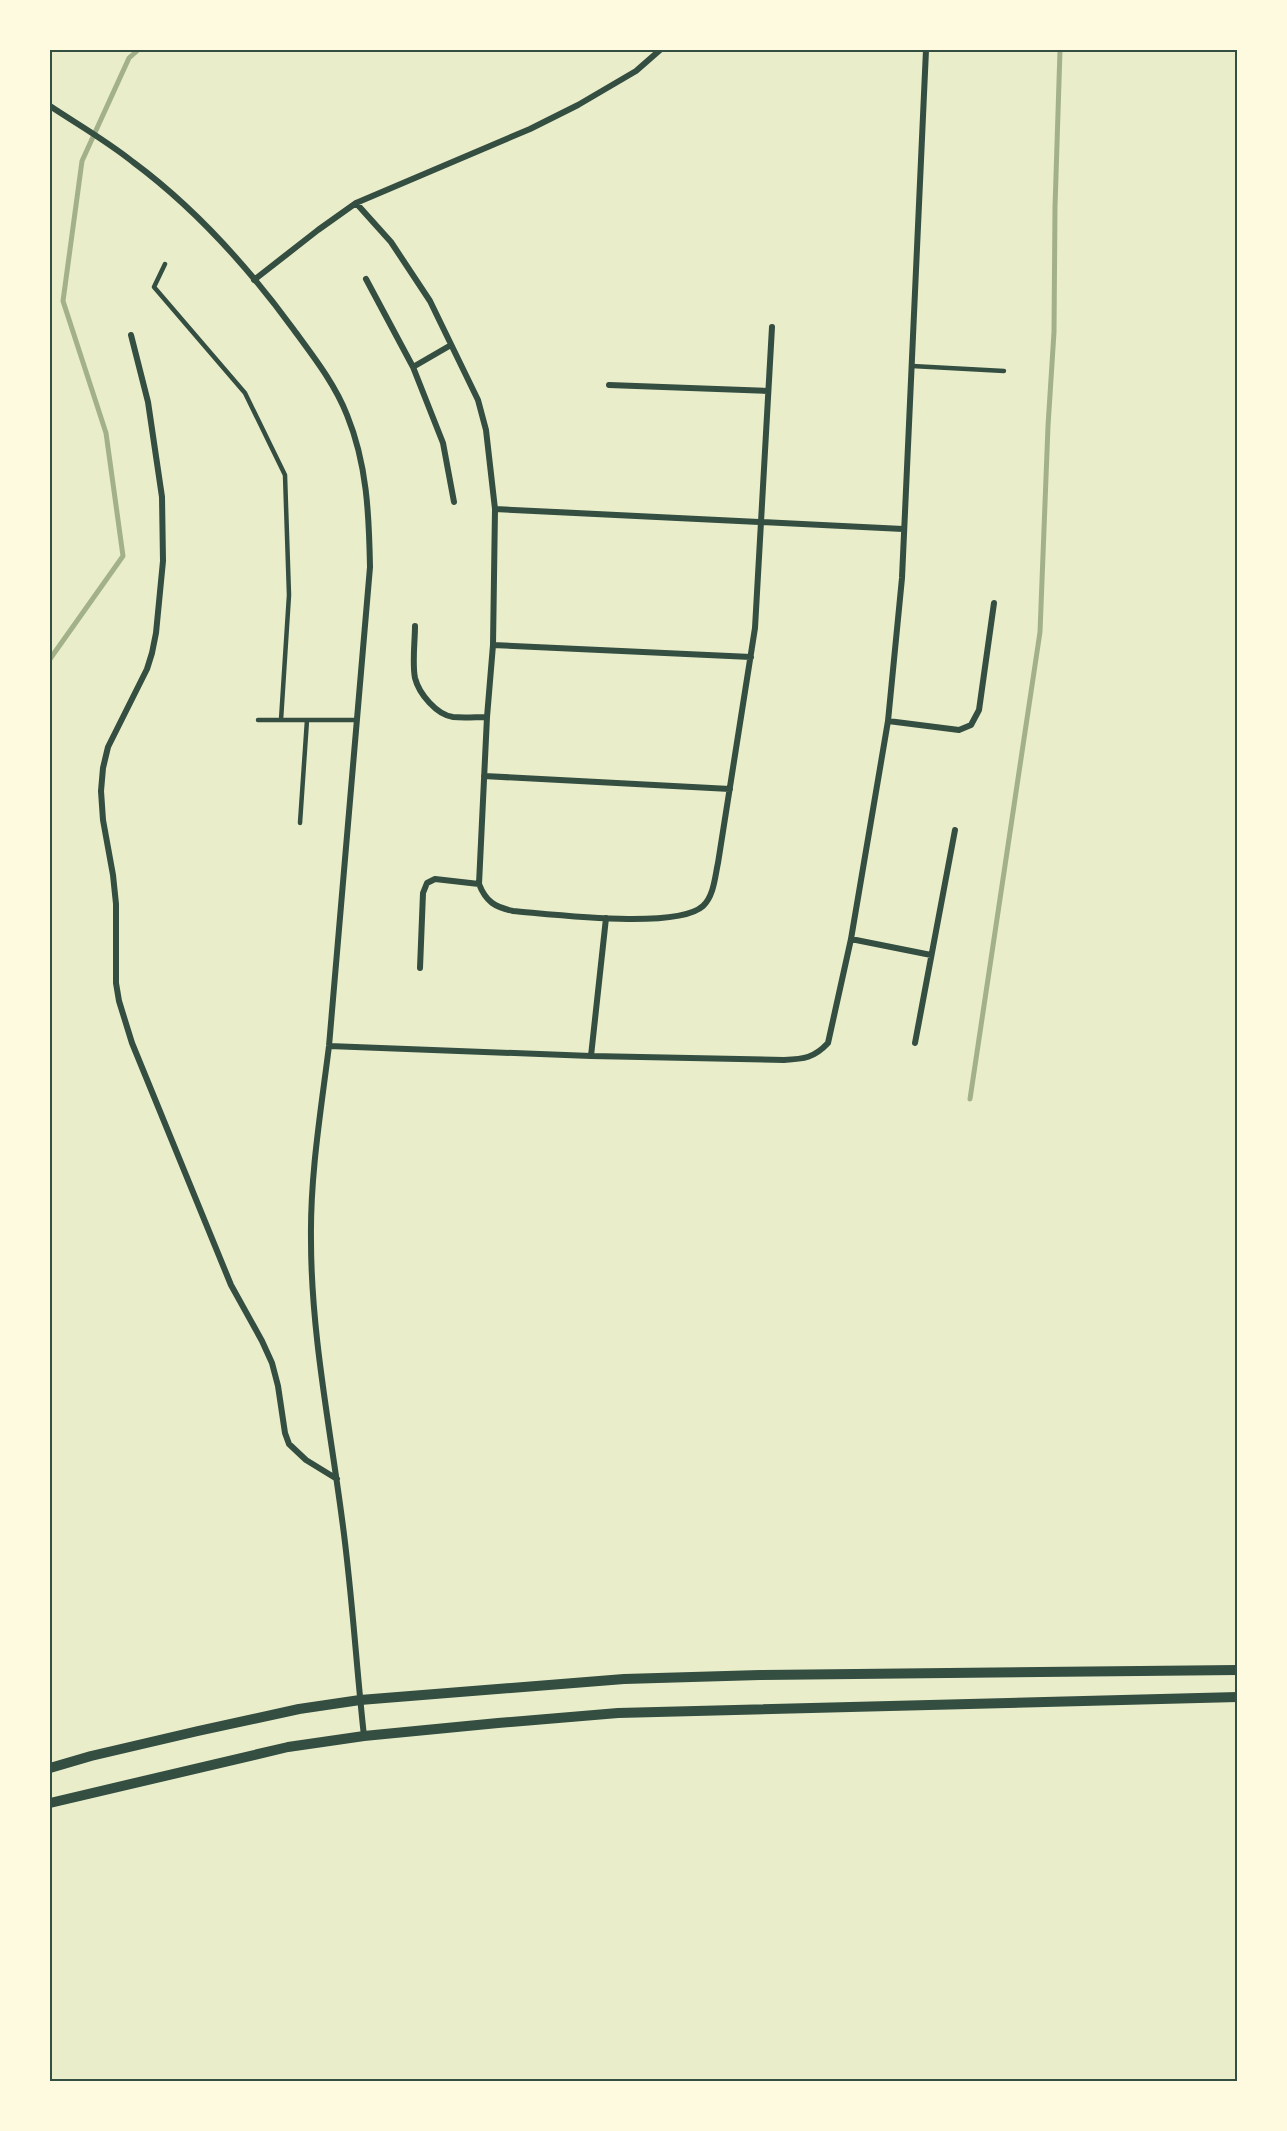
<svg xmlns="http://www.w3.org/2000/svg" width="1287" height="2131" font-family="'Work Sans',sans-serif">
<rect width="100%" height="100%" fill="#e9edc9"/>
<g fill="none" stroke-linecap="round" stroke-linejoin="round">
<!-- stream -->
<path stroke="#a3b18a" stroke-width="5" d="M50,659L123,556L106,433L63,301L82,161L129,58L138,50
M970,1099L1040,632L1048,426L1054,332L1055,207L1060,50"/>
<!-- service -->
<path stroke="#344e41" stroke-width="4.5" d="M165,264L154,287L245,393L285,475L289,595L281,720
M912,366L1004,371
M258,720H357
M300,823L307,720"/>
<!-- minor -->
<path stroke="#344e41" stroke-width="6" d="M50,106C77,124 107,141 133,162C195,208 248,267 294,330C313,356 335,384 347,415C367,464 369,514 370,567L329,1046C321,1110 310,1175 311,1240C311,1333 330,1427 342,1519C352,1591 356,1664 364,1736
M356,203L391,242L430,301L478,400L486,430L495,509L493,645L487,717L479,884C486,902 495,907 513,911C551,914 677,930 703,906C714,896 715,876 718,863L755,628L772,327
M366,279L413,367
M254,280L318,230L356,203L530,129L578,105L636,71L660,50
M131,335L148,402L162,497L163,561L156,633L152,653L147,669L108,747L103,768L101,791L103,820L113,875L116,904V983L119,1001L132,1043L231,1285L262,1341L272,1363L278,1386L285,1433L289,1444L306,1460L337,1479
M451,345L413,367L443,443L454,502
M609,385L768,391
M495,509L903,529
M415,626C415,641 412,664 415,678C419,694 437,715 453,717C464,718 476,717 487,717
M493,645L751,657
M888,721L959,730L971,725L979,710L994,603
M484,776L730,789
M851,939L931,955
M420,968L423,893L427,883L435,879L479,884
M915,1043L955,830
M329,1046L591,1056L784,1060C804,1059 814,1058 828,1043L851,939L888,721L902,578L926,50
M591,1056L606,918"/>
<!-- tertiary -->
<path stroke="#344e41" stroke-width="10" d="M50,1768L91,1756L198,1731L299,1709L360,1700L624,1679L760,1675L1238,1670
M50,1803L288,1747L364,1736L498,1723L618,1713L1238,1697"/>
</g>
<!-- border -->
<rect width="1287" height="2131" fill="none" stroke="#fefae0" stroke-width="102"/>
<rect x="51" y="51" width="1185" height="2029" fill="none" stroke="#344e41" stroke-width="2"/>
</svg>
